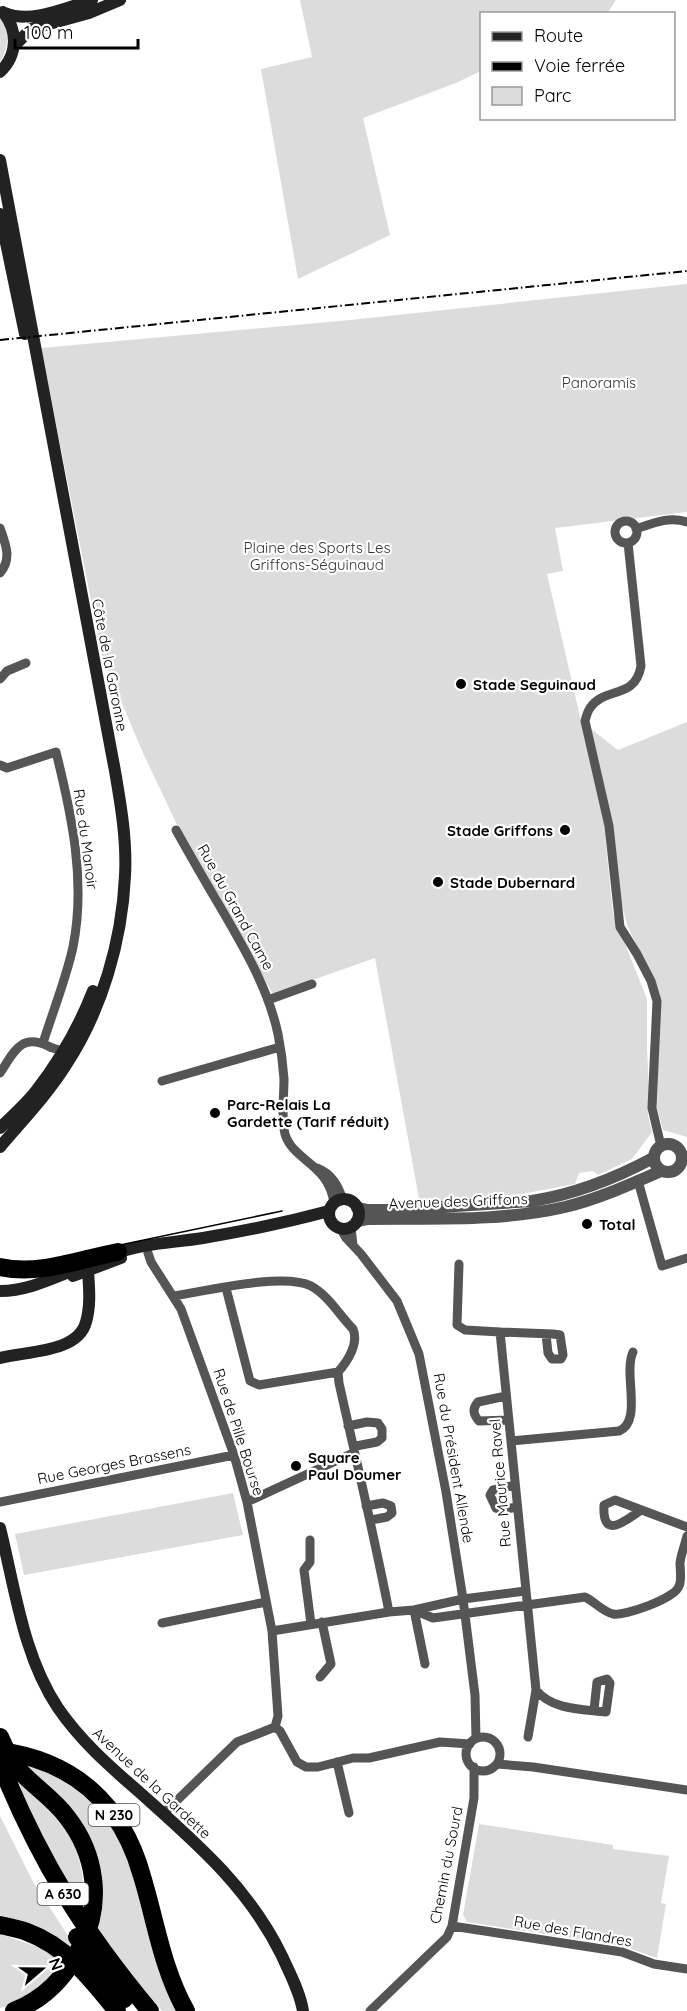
<svg xmlns="http://www.w3.org/2000/svg" width="687" height="2011" font-family="Quicksand,sans-serif">
<rect width="100%" height="100%" fill="#fff"/>
<!-- green -->
<path fill="#dcdcdc" d="M300,0H616L609,11L603,13L482,14L481,71L456,83L363,118L390,235L298,279L261,69L312,57Z
M0,17C10,33 9,47 0,62Z
M687,284V512L555,528L563,571L547,574L581,721L618,750L687,722V1137L663,1130L657,1108L660,994L627,925L605,835L613,914L647,999V1048L649,1091L648,1116L652,1132L632,1159L598,1175L593,1171L579,1173L575,1184L495,1199L420,1204L375,958L273,994L179,829L143,753L102,656L41,348L350,320Z
M233,1493L243,1535L24,1575L15,1534Z
M24,1763L76,1785L120,1833L180,2011H162L95,1930L97,1872Z
M14,1772C29,1787 47,1802 60,1819C78,1842 83,1871 85,1899L77,1888L72,1891L39,1832Z
M0,1816L32,1880L72,1942L70,1947L22,1921L0,1915Z
M479,1824L613,1845V1849L669,1856L661,1903L666,1904L657,1958L622,1946L467,1922L463,1915Z
M0,1934L41,1948L61,1962C48,1985 26,2002 0,2008Z"/>
<g fill="none" stroke-linecap="round" stroke-linejoin="round">
<!-- minor -->
<path stroke="#555" stroke-width="9" d="M615 532a11 11 0 1 1 22 0a11 11 0 1 1-22 0Z
M0,528C6,545 12,559 0,573
M636,529C653,523 669,516 687,522
M628,543L641,666C635,700 605,686 590,708C588,711 586,717 585,721L609,826L620,927L637,954L651,981L657,1001L652,1108L661,1146
M0,679L7,671L26,663
M0,765L7,768L56,752C72,816 86,882 73,947C66,979 53,1011 43,1043
M176,830C191,857 206,883 222,910C245,950 268,988 278,1034C281,1049 283,1064 284,1079C284,1097 281,1117 285,1134C293,1161 329,1164 334,1203
M268,1000L312,984
M0,1073C14,1052 21,1033 48,1046C55,1050 61,1048 64,1055
M162,1081L280,1047
M317,1168C332,1174 338,1185 343,1200
M638,1181L662,1266L687,1258
M351,1227L353,1245
M341,1229L346,1238L361,1254L397,1301L419,1354L446,1492L463,1599L475,1695L476,1738
M148,1253L151,1262L181,1309L234,1455L247,1502L272,1631L278,1716L275,1727
M459,1264L457,1325L465,1330L500,1332L536,1690L528,1737
M226,1288L250,1381L259,1385L338,1372
M174,1296C205,1291 284,1272 311,1286C328,1295 340,1316 353,1329C359,1343 348,1361 338,1372L339,1383C356,1459 374,1535 389,1612
M500,1332L553,1334L560,1335L563,1355L561,1359H552L548,1353L546,1334
M506,1396L478,1402C472,1409 473,1414 479,1421L509,1420
M511,1441L619,1431C643,1421 623,1374 633,1352
M515,1485L493,1490L490,1495L496,1508L501,1510L517,1507
M0,1502L234,1455
M247,1502L353,1453L356,1446L377,1442L382,1438V1429L378,1423L367,1422L348,1426
M366,1506L383,1503L391,1506L392,1513L387,1517L371,1520
M641,1510C624,1522 602,1540 604,1505L615,1500L687,1527
M310,1540V1562L304,1570L311,1624
M414,1610L433,1618L585,1597C595,1602 602,1611 613,1614C624,1616 675,1599 679,1586C682,1580 680,1570 680,1563C681,1554 685,1545 687,1536
M414,1610L425,1664
M162,1623L266,1602
M272,1631L389,1612L414,1610L463,1599L525,1591
M320,1677L331,1664L322,1622
M536,1690C552,1710 582,1709 606,1712L610,1683L607,1679L597,1682L594,1710
M275,1727L280,1731L297,1762L306,1767H318L353,1758H369L440,1742L470,1744
M466 1754a17 17 0 1 1 34 0a17 17 0 1 1-34 0Z
M337,1762L349,1813
M497,1764L533,1767L687,1790
M163,1814L237,1742L275,1727
M452,1926L622,1952L654,1964L687,1969
M370,2011L447,1937L452,1926L474,1798V1767"/>
<!-- tertiary -->
<path stroke="#555" stroke-width="12" d="M654 1158a14 14 0 1 1 28 0a14 14 0 1 1-28 0Z
M357,1208L367,1210H394L532,1201C576,1194 614,1179 653,1158
M357,1221L367,1219C433,1218 500,1222 565,1207C598,1199 629,1185 661,1171"/>
<!-- secondary -->
<path stroke="#222" stroke-width="12" d="M5,13C31,24 65,8 92,0
M14,46L31,29L89,13L120,0
M0,72C18,55 18,30 3,12
M0,160L115,771C121,806 127,841 125,876C122,941 102,1010 66,1065C47,1095 23,1120 0,1147
M0,214L25,334
M0,1128C12,1116 25,1105 36,1091C60,1060 79,1027 93,991
M329 1214a15 15 0 1 1 30 0a15 15 0 1 1-30 0Z
M112,1255C140,1243 173,1243 203,1238C245,1231 288,1222 329,1211
M73,1276L121,1258
M0,1291C28,1291 53,1278 79,1268
M0,1358C26,1351 78,1353 86,1322C91,1305 89,1287 88,1270
M0,1528C15,1588 23,1656 58,1708C80,1740 108,1765 137,1790C194,1841 248,1886 282,1956C290,1974 300,1992 303,2011"/>
<!-- motorway -->
<path stroke="#000" stroke-width="18" d="M0,1267C39,1276 80,1259 118,1252
M0,1737C5,1748 10,1760 18,1769C33,1786 53,1798 67,1817C96,1854 103,1903 81,1946C67,1975 45,1999 14,2011
M0,1751C74,1761 122,1804 142,1876C156,1922 162,1968 186,2011
M0,1763C39,1860 83,1931 150,2011
M0,1925C9,1927 19,1929 27,1932C66,1946 92,1980 117,2011
M77,1937L124,1999"/>
<!-- tram -->
<path stroke="#000" stroke-width="1.5" d="M0,1261L21,1263L39,1262L282,1211"/>
<!-- rail -->
<path stroke="#000" stroke-width="2" stroke-dasharray="9 3 1.5 3" stroke-linecap="butt" d="M0,340L687,271"/>
</g>
<!-- markers -->
<g fill="#000" stroke="#fff" stroke-width="2">
<circle cx="461" cy="684" r="6"/>
<circle cx="565" cy="830" r="6"/>
<circle cx="438" cy="882" r="6"/>
<circle cx="215" cy="1113" r="6"/>
<circle cx="587" cy="1224" r="6"/>
<circle cx="296" cy="1466" r="6"/>
</g>
<g text-anchor="middle" dominant-baseline="central" stroke-width="4.5" stroke-linejoin="round" paint-order="stroke">
<!-- shield labels -->
<g fill="#fff" stroke="#4c4c4c" stroke-width="1.5">
<rect x="88.5" y="1804" width="51" height="22" rx="4.5"/>
<rect x="37.5" y="1883" width="51" height="22" rx="4.5"/>
</g>
<g font-size="14" font-weight="bold" fill="#000">
<text x="114" y="1815">N 230</text>
<text x="63" y="1894">A 630</text>
</g>
<!-- park labels -->
<g font-size="15" fill="#333" stroke="#fff">
<text x="599" y="382">Panoramis</text>
<text x="317" y="547">Plaine des Sports Les<tspan x="317" dy="17">Griffons-Séguinaud</tspan></text>
</g>
<!-- street labels -->
<g font-size="15" fill="#000" stroke="#fff">
<text transform="translate(110 665) rotate(79)">Côte de la Garonne</text>
<text transform="translate(86 839) rotate(82)">Rue du Manoir</text>
<text transform="translate(236 907) rotate(61)">Rue du Grand Came</text>
<text transform="translate(458 1201) rotate(-2)">Avenue des Griffons</text>
<text transform="translate(239 1432) rotate(72)">Rue de Pille Bourse</text>
<text transform="translate(454 1458) rotate(80)">Rue du Président Allende</text>
<text transform="translate(114 1464) rotate(-11)">Rue Georges Brassens</text>
<text transform="translate(500 1483) rotate(-95)">Rue Maurice Ravel</text>
<text transform="translate(152 1783) rotate(43)">Avenue de la Gardette</text>
<text transform="translate(446 1865) rotate(-79)">Chemin du Sourd</text>
<text transform="translate(573 1931) rotate(10)">Rue des Flandres</text>
</g>
<!-- poi labels -->
<g font-size="15" font-weight="bold" fill="#000" stroke="#fff" text-anchor="start">
<text x="473" y="684">Stade Seguinaud</text>
<text x="553" y="830" text-anchor="end">Stade Griffons</text>
<text x="450" y="882">Stade Dubernard</text>
<text x="227" y="1104">Parc-Relais La<tspan x="227" dy="17">Gardette (Tarif réduit)</tspan></text>
<text x="599" y="1224">Total</text>
<text x="308" y="1457">Square<tspan x="308" dy="17">Paul Doumer</tspan></text>
</g>
</g>
<!-- legend -->
<rect x="480" y="12" width="195" height="108" fill="#ffffff" stroke="#999999" stroke-width="1.5"/>
<rect x="492" y="32" width="30" height="9" fill="#222222" stroke="#999999" stroke-width="1.5"/>
<text x="534" y="42" font-size="18" fill="#000000">Route</text>
<rect x="492" y="62" width="30" height="9" fill="#000000" stroke="#999999" stroke-width="1.5"/>
<text x="534" y="72" font-size="18" fill="#000000">Voie ferrée</text>
<rect x="492" y="87" width="30" height="18" fill="#dcdcdc" stroke="#999999" stroke-width="1.5"/>
<text x="534" y="102" font-size="18" fill="#000000">Parc</text>
<!-- north arrow -->
<g transform="translate(42 1969) rotate(70)" stroke="#ffffff" stroke-width="4.5" paint-order="stroke">
<path d="M0-4.5L10 22L0 15L-10 22Z" fill="#000000"/>
<text y="-9" font-size="16" font-weight="bold" text-anchor="middle" fill="#000000">N</text>
</g>
<!-- scale -->
<path d="M15 39v9h123v-9" fill="none" stroke="#000000" stroke-width="3"/>
<text x="24" y="39" font-size="18" fill="#000000" stroke="#ffffff" stroke-width="4.5" paint-order="stroke">100 m</text>
</svg>
